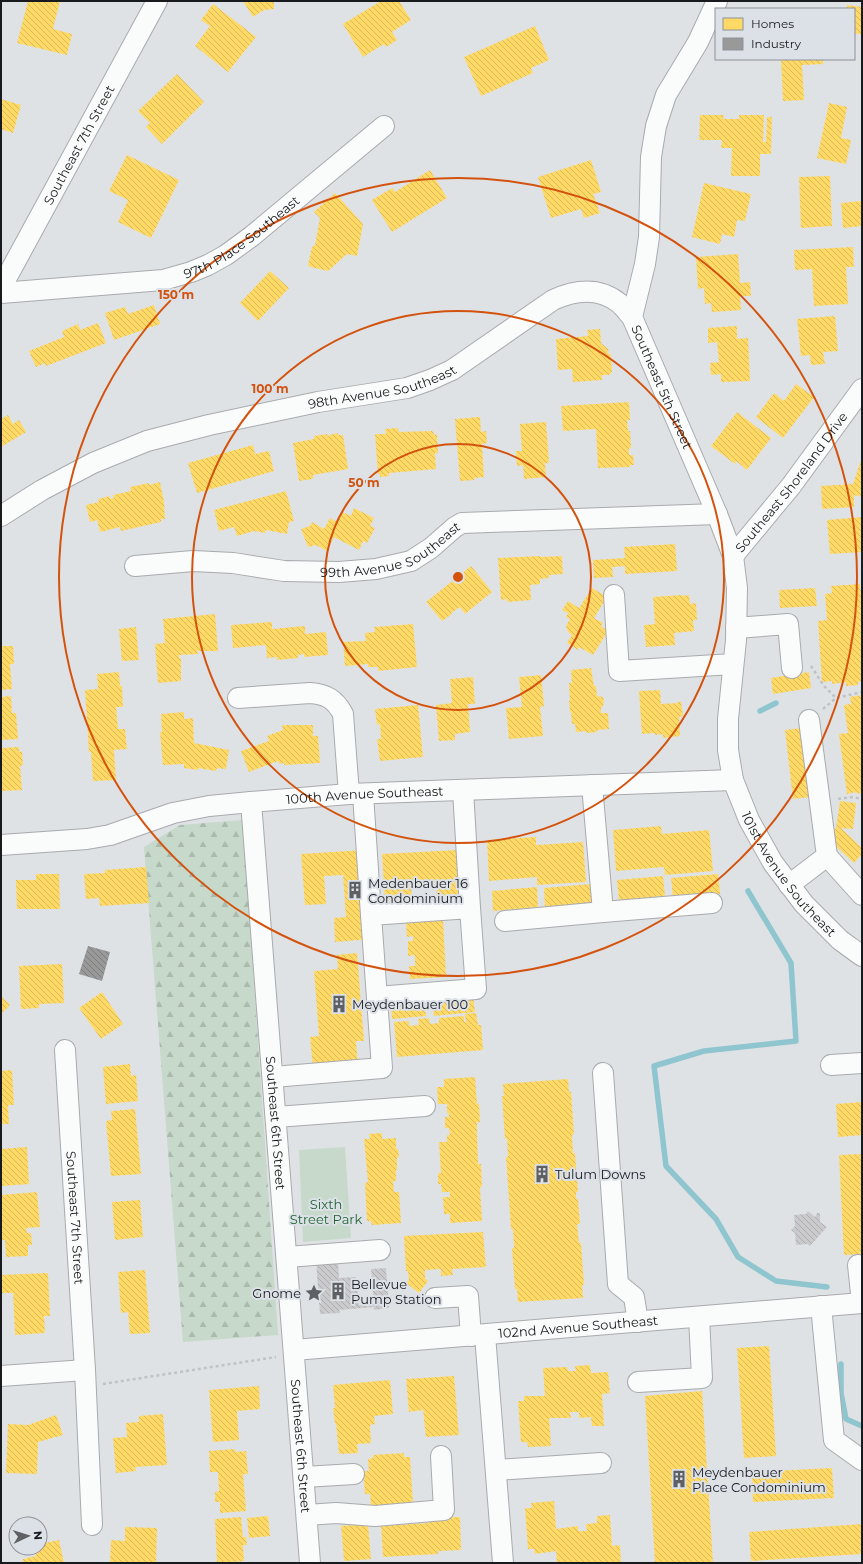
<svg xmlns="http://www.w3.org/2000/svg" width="863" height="1564" font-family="Montserrat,sans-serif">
<defs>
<pattern id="forest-firs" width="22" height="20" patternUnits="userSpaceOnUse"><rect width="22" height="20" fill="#c6d9ca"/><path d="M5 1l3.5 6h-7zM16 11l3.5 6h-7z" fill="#aabaad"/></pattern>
<pattern id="homes-back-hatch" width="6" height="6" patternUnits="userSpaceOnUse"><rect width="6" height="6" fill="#ffd966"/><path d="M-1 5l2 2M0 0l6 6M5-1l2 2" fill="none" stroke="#daba58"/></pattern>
<pattern id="industry-back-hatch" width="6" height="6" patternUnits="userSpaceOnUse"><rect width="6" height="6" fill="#999"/><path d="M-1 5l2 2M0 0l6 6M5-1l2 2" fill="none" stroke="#7c7c7c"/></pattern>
<pattern id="building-back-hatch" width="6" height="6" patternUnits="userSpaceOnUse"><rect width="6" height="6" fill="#cacacc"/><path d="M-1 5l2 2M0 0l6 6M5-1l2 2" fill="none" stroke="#adadaf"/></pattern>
</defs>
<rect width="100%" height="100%" fill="#dfe2e5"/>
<!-- forest -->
<path fill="url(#forest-firs)" d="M243,820L278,1335L183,1342L144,847L180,825Z"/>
<!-- park -->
<path fill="#c6d9ca" d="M345,1147L351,1238L303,1242L299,1150Z"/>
<!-- homes -->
<path fill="url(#homes-back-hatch)" d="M28,1H60L53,29L72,34L67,55L17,43Z
M243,1H274V9L264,10L253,17Z
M381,1H399L411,20L392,32L397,40L386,47L384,44L363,57L343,24Z
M213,4L256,37L228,72L195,46L210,26L201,20Z
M847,5L862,7V35L854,33V9H847Z
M535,26L549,60L531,68L533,73L481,96L464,57Z
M781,59H823V64L802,65L804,100L783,101Z
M177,74L204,102L162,144L146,127L150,123L138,111Z
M1,99L21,105L13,133L1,129Z
M829,103L847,107L841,138L851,140L846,164L817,158Z
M700,115H724L723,119H739V115H764L763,142H766L767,117H772L771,154H760V176H731L732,148H721L722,140H699Z
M127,155L179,180L151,238L118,222L128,200L109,191Z
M591,160L601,192L593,194L600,213L584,218L581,209L551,218L538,177Z
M430,170L447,198L392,232L372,200L392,188L395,192Z
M830,176L832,226L801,228L799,177Z
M704,183L751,194L745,221L737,220L734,237L722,234L720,244L692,237Z
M335,193L363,224L357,256L347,254L328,271L310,267L308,265L312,247L315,245L320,218L314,212Z
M861,201L862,226L843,228L841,203Z
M853,247L854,267H846L848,304L814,306L812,269L795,270L794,250Z
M738,254L740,283L750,282L751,296H740L741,310L712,312L711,303L705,304L704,288L698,289L696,257Z
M270,271L289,288L258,321L240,303Z
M154,305L160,324L114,340L105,313L125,307L128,314Z
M835,316L838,351L823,352L825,364L811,365L810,355L801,356L797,319Z
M98,323L106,343L46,366L45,363L36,367L29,351L64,337L62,331L78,324L80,330Z
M737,326V339L748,338L750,381L721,382V374L711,375L710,363L719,362L717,342L708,343V328Z
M600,329L601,343L609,350L607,352L611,355L612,372L609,375H602V380L573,382L572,369L558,370L556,339L588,336L587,330Z
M796,384L814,397L783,438L756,417L774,393L784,401Z
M629,402L630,420H627L628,431H630L631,448H629V455H633L634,465H630V467L598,468L596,429L563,431L561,406Z
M737,412L771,438L747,470L736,461L735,464L711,446Z
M8,415L13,424L19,420L26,432L1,447V419Z
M480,417L481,432L486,431L487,443L482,444L484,477L474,478V480L460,481L455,419Z
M546,422L549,463H545L546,477L524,479L523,465L517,466L516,451H522L520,424Z
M398,428L399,432L433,431L434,435L437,434L438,453H435L436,469L389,473V476L380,477V474H378L375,434H386L385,429Z
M338,433V435H343L348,469L313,475V479L299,481L293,443L314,439V436L327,434L328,437L329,435Z
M253,445L255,454L269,451L274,471L197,493L188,463Z
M862,457V497L854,495V507L822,509L821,486L853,484Z
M160,482L164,502L165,519H161V522L121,531L120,527L100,532L97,520L90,522L86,505L99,502L98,499L110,496V499L114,498L113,495L131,491L130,487L149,483V485Z
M286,491L294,521L289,522L287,534L266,530L265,533L254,531L237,536L234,527L219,531L214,510Z
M354,508L374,518L370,526L375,528L367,543L363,541L359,550L334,537L327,551L316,545L308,547L301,529L310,526L312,522L324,529L330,518L337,522L342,512L351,516Z
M862,517V552L830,554L827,520Z
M675,544L677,571L625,574V566L612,567L613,577L594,578L593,560L625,558L624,547Z
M540,556V557L562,556L563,574L549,575V578L540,579V584L530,585L531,600L507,602V599L501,600L498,558Z
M471,566L492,592L465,614L460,607L451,613L452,614L442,621L426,602Z
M860,584V590H862V681L858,682V685L846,686V682L832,684V681L822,682L818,621L827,620L825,594L832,593L831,586Z
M592,588L607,597L594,618L603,623L601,626L608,631L593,655L579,647L578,650L567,643L572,635L568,632L566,626L570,619L566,617L568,613L562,610L568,601L579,608Z
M815,588L817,606L780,608L779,590Z
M682,595V596L689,595L690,604L696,603L697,620H693L694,631L674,633L675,645L646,647L644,625L655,624L653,597Z
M215,614L218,651H197L198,654L179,655V658H181V681L158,683L155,644L165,643L163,619Z
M272,622V629L305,626V634L326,632L328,655L304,657V654L298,655V658L277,660V657L267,658L266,645L233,648L231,625Z
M413,624L417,667L378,671V667H368V664L345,666L343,642L366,641L365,633L375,632L374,627Z
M136,627L139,660L122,661L119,629Z
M1,646H13L14,664H10L12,689L1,690Z
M591,668L594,686H596L597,696L603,697L604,701L603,706L601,708V713H608L609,729L597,730V732L586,733V731L576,732L575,724H572L571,712H570L569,700H570L569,683H572L571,670Z
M119,672L120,686H122L123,707H116L118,729H125L127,749L114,750L116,780L93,781L91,752H89L85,690L98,689L97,674Z
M809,672L811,688L773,694L771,678Z
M541,675L544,706L540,707L543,736L509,739L506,708L522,707L519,677Z
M473,677L475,704H468L470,732L455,734V740L439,741L436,705L452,703L450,679Z
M660,690L661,704L678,703V702L681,701L683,716L679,717L680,736L663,738V734L655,735V733L642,734L639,691Z
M862,695V793L857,794V792L847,794L839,734L848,733L844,705L851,704L850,697Z
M11,696L12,713H16L18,739L1,740V697Z
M418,705L423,757L380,761L377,739H381L380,724L377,725L375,709Z
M184,712V719L193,718L194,743L229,750L226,769L217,768L216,771L198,768V770L184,768V764L163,765L160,732H162L161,714Z
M282,725H313V736H318L320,763L284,765V763L280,764L278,761L249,772L241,751L269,741L267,736L283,730Z
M802,728L810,797L793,799L785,730Z
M19,747V752L22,751L23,765L20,766L22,790L1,791V748Z
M840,801L856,803L853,829L841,828L862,848V854L854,863L827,838L836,828Z
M661,826L662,834L709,830L713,871L665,875L664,867L616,871L613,830Z
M536,837V845L583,842L586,882L537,885V877L489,881L487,840Z
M364,850L370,939L335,942L334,918L346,917L343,875L324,876L326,904L305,905L301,854Z
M457,850L463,894L436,896V886L411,887L412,896H406L407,901L385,903L382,854Z
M146,867L149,903L100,906L99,898L86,899L84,874L105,873V870Z
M36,874H59L60,909H17L16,880H36Z
M718,874L720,894L673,898L671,878Z
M663,876L665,896L619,900L617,880Z
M591,884L593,905L545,908L544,888Z
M537,887L538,907L493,911L492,891Z
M443,920L446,977L410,979L409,966H415V955L408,956V941H413V936L407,937L406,922Z
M357,953L364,1041H356L358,1065L313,1068L310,1037L319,1036L314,971L338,969L337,955Z
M62,964L64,1003L39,1004V1008L21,1009L19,966Z
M102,992L123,1024L101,1039L79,1008Z
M1,996L10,1005L1,1014Z
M473,997L475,1012L434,1016L432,1000Z
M424,1001L426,1016L392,1019L391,1003Z
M476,1013L478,1025H481L483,1050L397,1057L394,1022L409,1021V1026L419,1025L418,1019L429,1018L430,1024L439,1023V1018L464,1016V1022H466L465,1014Z
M130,1064L131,1076L136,1075L138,1101L106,1104L103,1067Z
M12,1070L14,1105H8L9,1124H1V1071Z
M475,1077L477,1104H479L480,1122H477V1133L478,1164H481L482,1187H480L482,1221L450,1223V1214H444L443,1197H450V1192H442L441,1184H438V1173H441L439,1142H447V1135H450L449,1128H445V1117H449V1113H447V1104H438L437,1087H444V1079Z
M568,1079L569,1092H571L574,1134L572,1135L573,1153H575L578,1192H576V1199H578L580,1224H577L579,1243H581L584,1285H582L583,1298L518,1302L517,1289H515L512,1248H514L513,1229H511L506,1157H508L507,1138L505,1139L502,1096H504L503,1084Z
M862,1102V1135L838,1137L836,1104Z
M135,1109L141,1174L111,1176L106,1121L112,1120L111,1111Z
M382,1133V1139L396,1138V1149H398L399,1157H397V1170H396V1181H393L394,1192H399L401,1223L372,1225L371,1221H367L365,1183L368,1182L364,1139H370L369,1134Z
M27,1147L29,1184L1,1186V1149Z
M862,1154V1254L844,1255L839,1155Z
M37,1192L40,1227L26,1228L27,1233H31L32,1245H28V1256L6,1257L5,1240H1V1195Z
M140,1200L143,1237L115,1240L112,1202Z
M483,1232L486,1267L452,1269L453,1275L441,1276V1269L425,1270V1278L428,1281L419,1293L406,1283L409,1280L408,1271H406L404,1236Z
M145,1270L150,1333L130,1334L128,1312L121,1313L118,1272Z
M48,1273L50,1316H44L45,1333L15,1335L13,1293H2L1,1275Z
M769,1346L776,1456L744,1458L737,1348Z
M590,1365L591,1373L608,1372L610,1393L602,1394L604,1426H592L591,1417L579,1418V1412H570L571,1418H549L551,1446L528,1447L527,1442H521L518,1401H524V1396H545L543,1368L567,1367L568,1371H576L575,1366Z
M454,1376L459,1435L426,1437L423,1410L409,1412L406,1379Z
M390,1380L393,1414L374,1416L375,1424L370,1425L371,1443L357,1444L358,1453L339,1454L336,1423L335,1424L333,1408H335L333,1385Z
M259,1386L260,1409L237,1411L239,1440L213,1442L209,1390Z
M702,1391L713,1563H655L645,1396Z
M163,1414L167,1465L135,1467L136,1471L116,1473L113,1438L127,1437L126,1423L139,1422V1416Z
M56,1415L63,1435L38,1442L37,1474L6,1473L8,1424L28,1425Z
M235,1449V1452L246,1451L248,1474H243L246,1511L220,1513V1502H215V1492L219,1491L218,1472H210L209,1451Z
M404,1453V1457H410L413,1503L377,1509V1505L371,1506L370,1494H365L363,1471H369L368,1459L373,1458V1455Z
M832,1468L834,1498L753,1502L752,1472Z
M554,1501L556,1529L578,1526V1531H587L586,1524L597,1523V1516L610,1515L612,1546L620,1545L621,1563H557L556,1551L535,1554L534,1549H528L525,1508H532L531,1503Z
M268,1516L270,1536L249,1538L247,1518Z
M241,1517L243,1537H246L247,1545H243L244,1561L217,1563L215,1519Z
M460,1517L461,1550L438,1551V1554L383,1557L381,1526L429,1523V1518Z
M368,1524L371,1559L344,1561L341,1526Z
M862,1524V1554L751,1561L749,1532Z
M125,1527L157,1528L156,1563H110L111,1540L125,1541Z
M59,1540L64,1563H23V1559L36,1556L34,1548H40V1544Z"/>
<!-- industry -->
<path fill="url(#industry-back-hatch)" d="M88,946L110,952L102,981L79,974Z"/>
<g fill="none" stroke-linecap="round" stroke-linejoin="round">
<!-- stream -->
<path stroke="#8ec5cf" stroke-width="5.5" d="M760,711L776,703
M748,891L791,963L796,1041L704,1051L654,1066L666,1166L716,1219L738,1257L776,1281L827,1287
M841,1364V1393L846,1419L862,1426"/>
</g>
<!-- building -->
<path fill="url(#building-back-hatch)" d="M808,1211L815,1217L817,1213H820V1222L827,1227L810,1246L807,1244L796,1245L795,1233L791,1230L795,1226L794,1215L806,1214Z
M338,1260L339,1278L356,1277L359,1305L374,1304L371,1269L386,1268L389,1308L374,1310V1307L339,1310L340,1313L320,1314L316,1262Z"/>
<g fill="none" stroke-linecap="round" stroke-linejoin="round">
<!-- minor casing -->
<g stroke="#a9aaad" stroke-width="22">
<g id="minor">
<path id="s1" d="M717,1L698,42L666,95L656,126L651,157L649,237L645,264L632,317L717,514L733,556L737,588L736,640L728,719V750L733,780L749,820L773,863L804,904L840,940L862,956"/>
<path id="s2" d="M1,288L157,1"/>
<path id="s3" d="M1,293L163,280L191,272L208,265L226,255L252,236L384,126"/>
<path id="s4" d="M1,516L42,490L93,463L147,441L209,425L318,402L407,388L430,380L452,370L553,300C575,290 599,287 619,303C624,307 628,313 632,317"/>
<path id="s5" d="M733,556L791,486L862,389"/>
<path id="s6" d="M135,566L193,561L233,563L284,571L339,572L376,569L411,561L431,548L455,527L462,523L717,514"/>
<path d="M614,595L619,671L733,664"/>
<path d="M736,628L788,624L792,668"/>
<path d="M238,698L310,693C326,694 335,699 343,714L349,794"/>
<path d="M592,785L603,912L712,903"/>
<path d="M463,790L470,908"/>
<path d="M363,794L371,915"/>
<path id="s7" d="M251,802L310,1563"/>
<path id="s8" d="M1,845L87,839L110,835L173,813L209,806L251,802L349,794L733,780"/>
<path d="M827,856L862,895"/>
<path d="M789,885L827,856L809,720"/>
<path d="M505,921L603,912"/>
<path id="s9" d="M65,1050L85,1370L92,1525"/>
<path d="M831,1065L862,1063"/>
<path d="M603,1073L618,1284L634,1297L638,1322"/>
<path d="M273,1077L382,1068L371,915L470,908L476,989L377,997"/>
<path d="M276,1117L425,1106"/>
<path d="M287,1257L380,1250"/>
<path d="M858,1265L862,1303"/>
<path d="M435,1298L468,1296L471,1336"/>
<path d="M821,1306L834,1440L862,1460"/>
<path d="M485,1335L503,1563"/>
<path id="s10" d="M294,1350L862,1303"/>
<path d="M1,1376L85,1370"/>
<path d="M638,1382L702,1378L699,1317"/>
<path d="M496,1470L601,1463"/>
<path d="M304,1477L354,1474"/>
<path d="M307,1515L336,1513L375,1516L444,1510L441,1456"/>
</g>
</g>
<!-- path -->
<path stroke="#c0c2c3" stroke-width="2.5" stroke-dasharray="3 3" stroke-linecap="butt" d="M811,666L824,686L836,698
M823,709L836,698L862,692
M838,799L853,797L862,799
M103,1384L276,1357"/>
<!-- minor -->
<use href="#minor" stroke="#fafbfb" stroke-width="20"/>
</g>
<!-- distance rings -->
<g fill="none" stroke="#d3530e" stroke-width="2">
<circle cx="458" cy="577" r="133"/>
<circle cx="458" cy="577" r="266"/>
<circle cx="458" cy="577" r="399"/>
</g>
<!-- icons -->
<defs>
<g id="building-bare" transform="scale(1.38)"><path d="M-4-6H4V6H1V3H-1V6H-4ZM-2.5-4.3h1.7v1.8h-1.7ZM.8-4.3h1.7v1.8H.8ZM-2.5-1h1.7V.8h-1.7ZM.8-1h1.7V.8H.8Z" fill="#5e6063" stroke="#dce1e8" stroke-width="2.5" paint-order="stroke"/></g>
<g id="sight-bare" transform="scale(1.38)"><path d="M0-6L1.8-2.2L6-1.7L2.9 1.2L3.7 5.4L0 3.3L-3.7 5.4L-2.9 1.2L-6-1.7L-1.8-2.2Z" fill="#5e6063" stroke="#dce1e8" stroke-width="2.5" paint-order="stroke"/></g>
</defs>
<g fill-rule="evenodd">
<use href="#building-bare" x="355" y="890"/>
<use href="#building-bare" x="339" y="1004"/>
<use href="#building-bare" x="542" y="1174"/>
<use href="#building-bare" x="338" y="1291"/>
<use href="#sight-bare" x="314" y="1293"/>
<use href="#building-bare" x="679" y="1479"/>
</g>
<g text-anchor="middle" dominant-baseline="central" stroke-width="4" stroke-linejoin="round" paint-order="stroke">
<!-- street labels -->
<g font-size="13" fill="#191a1d" stroke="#dce1e8">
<text stroke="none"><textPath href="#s2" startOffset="163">Southeast 7th Street</textPath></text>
<text stroke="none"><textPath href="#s3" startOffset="253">97th Place Southeast</textPath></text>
<text stroke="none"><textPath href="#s4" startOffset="406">98th Avenue Southeast</textPath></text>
<text stroke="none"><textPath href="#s1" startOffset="409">Southeast 5th Street</textPath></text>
<text stroke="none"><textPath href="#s5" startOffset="94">Southeast Shoreland Drive</textPath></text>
<text stroke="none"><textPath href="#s6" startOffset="262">99th Avenue Southeast</textPath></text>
<text stroke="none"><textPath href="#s8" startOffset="369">100th Avenue Southeast</textPath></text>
<text stroke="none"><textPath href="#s1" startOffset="928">101st Avenue Southeast</textPath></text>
<text stroke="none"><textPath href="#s7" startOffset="322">Southeast 6th Street</textPath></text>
<text stroke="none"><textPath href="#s9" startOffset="168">Southeast 7th Street</textPath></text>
<text stroke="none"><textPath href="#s10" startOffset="285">102nd Avenue Southeast</textPath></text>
<text stroke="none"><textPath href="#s7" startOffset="646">Southeast 6th Street</textPath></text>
</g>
<!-- poi labels -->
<g font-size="13" fill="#191a1d" stroke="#dce1e8" text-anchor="start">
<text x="368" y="883">Medenbauer 16<tspan x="368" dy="15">Condominium</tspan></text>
<text x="352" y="1004">Meydenbauer 100</text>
<text x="555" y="1174">Tulum Downs</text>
<text x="351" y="1284">Bellevue<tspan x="351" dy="15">Pump Station</tspan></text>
<text x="301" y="1293" text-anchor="end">Gnome</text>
<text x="692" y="1472">Meydenbauer<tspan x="692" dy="15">Place Condominium</tspan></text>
</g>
<!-- park labels -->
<g font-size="13" fill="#206530" stroke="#dce1e8">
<text x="326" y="1204">Sixth<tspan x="326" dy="15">Street Park</tspan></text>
</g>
</g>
<circle cx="458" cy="577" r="6" fill="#d3530e" stroke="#dce1e8" stroke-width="2"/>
<g font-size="12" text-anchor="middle" font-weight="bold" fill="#d3530e" stroke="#dce1e8" stroke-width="4" stroke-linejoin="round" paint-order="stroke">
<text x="176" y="299">150 m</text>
<text x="270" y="393">100 m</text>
<text x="364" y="487">50 m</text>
</g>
<!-- border -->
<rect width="863" height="1564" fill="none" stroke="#191a1d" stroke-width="4"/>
<!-- legend -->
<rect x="715" y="8" width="140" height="52" fill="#dce1e8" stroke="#8e9197"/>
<rect x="723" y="18" width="20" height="12" fill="#ffd966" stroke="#8e9197"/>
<text x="751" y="28" font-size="12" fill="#191a1d">Homes</text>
<rect x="723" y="38" width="20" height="12" fill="#999999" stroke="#8e9197"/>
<text x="751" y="48" font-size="12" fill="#191a1d">Industry</text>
<!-- north arrow -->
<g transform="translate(28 1536) rotate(86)"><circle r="19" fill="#dce1e8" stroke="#8e9197"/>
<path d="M0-3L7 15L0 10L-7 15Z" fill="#5e6063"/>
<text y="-6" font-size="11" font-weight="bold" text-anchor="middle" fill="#191a1d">N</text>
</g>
</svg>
